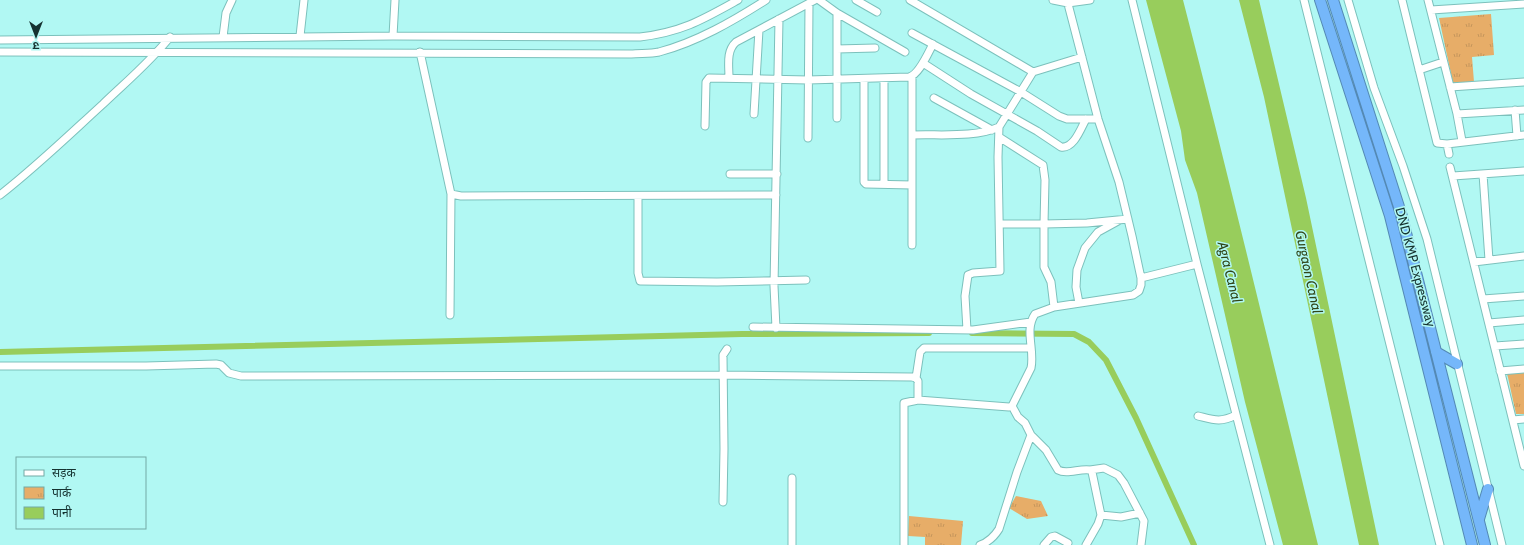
<svg xmlns="http://www.w3.org/2000/svg" width="1524" height="545" font-family="Cabin,'Noto Sans Devanagari',sans-serif">
<defs>
<pattern id="park-tufts" width="24" height="20" patternUnits="userSpaceOnUse"><rect width="24" height="20" fill="#e7ad68"/><path d="M3 7l-1-3M5 7V3M7 7l1-3M15 17l-1-3M17 17v-4M19 17l1-3" fill="none" stroke="#c5955b"/></pattern>
</defs>
<rect width="100%" height="100%" fill="#b1f8f3"/>
<!-- park -->
<path fill="url(#park-tufts)" d="M1491,14L1494,55L1472,57L1474,82L1453,83L1439,18Z
M1524,371V414H1516L1507,373Z
M1016,496L1041,501L1048,516L1027,519L1009,508Z
M909,516L963,521L961,545H925V537L908,536Z"/>
<!-- water -->
<path fill="#98cd5c" d="M1146,0H1183C1230,181 1273,363 1318,545H1283L1245,402L1197,193L1185,160L1181,131Z
M1239,0H1259L1306,198L1379,545H1359L1264,97Z"/>
<g fill="none" stroke-linecap="round" stroke-linejoin="round">
<!-- canal -->
<path stroke="#98cd5c" stroke-width="6" d="M972,333L1074,334L1089,342L1106,360L1136,418L1194,545
M0,352L742,334L929,333"/>
<!-- minor casing -->
<g stroke="#7cc1bc" stroke-width="9">
<path id="minor" d="M819,0L837,13L905,52
M856,0L877,12
M910,0L1033,72
M1053,0L1068,3L1090,0
M1132,0L1197,264L1270,545
M1304,0L1440,545
M1348,0L1374,88L1403,166L1427,239L1502,545
M1402,0L1437,143L1447,144L1524,135
M1428,0L1457,114L1462,141
M1431,10L1524,4
M912,33L1021,92L1059,116L1067,119H1098
M300,36L304,0
M393,36L395,0
M223,37L226,13L232,0
M0,40L393,36L640,37C682,32 702,20 738,0
M837,49L875,48
M0,52L631,54C640,53 650,54 659,52C697,42 733,21 766,0
M420,52L451,194L461,196L776,195
M923,63L971,94L1037,131L1061,147C1074,149 1081,128 1086,119
M1419,70L1443,62
M912,77V245
M729,78C729,65 726,51 736,42L815,0
M864,79V182L866,184L912,185
M1450,87L1524,82
M934,98L992,130
M1515,110L1517,136
M754,114L759,30
M1457,114L1524,110
M837,118V13
M705,126L706,82L709,78L808,80L909,77C919,75 928,53 933,44
M913,135C940,134 975,138 999,127
M999,137L1043,165L1045,180L1044,224L1087,223L1128,219
M808,138L809,4
M1447,144L1449,154
M1450,167L1524,466
M730,174H777
M1483,174L1489,260
M1453,176L1524,171
M884,184V78
M0,195C36,167 69,135 103,104C126,82 150,62 170,37
M638,196V273L640,281L717,282L806,280
M1000,224H1044V267L1051,282L1054,307
M1474,262L1524,256
M1141,278L1197,264
M1483,299L1524,296
M1079,303L1076,287L1077,270L1085,248L1098,232L1118,221
M450,315L451,194
M1489,323L1524,320
M753,327L973,330L1031,322
M776,328L774,286L779,19
M967,330L965,296L968,275L973,273L1000,271L998,157L999,127L1033,72L1082,57
M1495,346L1524,344
M0,366H146L216,364L221,365L229,373L241,376L723,375L912,377L916,378L918,381V400
M1500,371L1524,369
M916,378L920,352L924,348H1031
M1012,406L1018,417L1025,423L1031,435L1046,450L1058,470C1067,475 1080,468 1090,470L1092,472L1101,515L1098,524L1086,545
M1198,416C1214,420 1220,423 1236,415
M1513,420L1524,419
M1090,470L1104,468L1118,475L1124,483L1144,521L1141,545
M792,478V545
M723,502L724,449L723,355L727,349
M1101,515L1121,517L1140,513
M904,545V403L918,400L1009,407L1012,406L1031,368C1035,350 1024,330 1035,314L1054,307L1133,295L1139,291L1141,285V278L1132,236L1119,182L1098,119L1067,0
M980,545C989,542 994,537 999,529L1017,472L1031,435
M1044,545L1051,537L1055,536L1068,543"/>
</g>
<!-- highway casing -->
<g stroke="#5489b4" stroke-width="12">
<path id="highway" d="M1320,0L1390,216L1472,545
M1333,0L1401,213L1485,545
M1436,352L1457,364
M1479,519L1488,489"/>
</g>
<!-- minor -->
<use href="#minor" stroke="#fff" stroke-width="7"/>
<!-- highway -->
<use href="#highway" stroke="#75b7fa" stroke-width="10"/>
</g>
<g text-anchor="middle" dominant-baseline="central" stroke-width="3" stroke-linejoin="round" paint-order="stroke">
<!-- street labels -->
<g font-size="13" fill="#163331" stroke="#b1f8f3">
<text transform="translate(1416 267) rotate(75)">DND KMP Expressway</text>
</g>
<!-- water labels -->
<g font-size="14" font-style="italic" fill="#304518" stroke="#b1f8f3">
<text transform="translate(1230 272) rotate(76)">Agra Canal</text>
<text transform="translate(1309 272) rotate(78)">Gurgaon Canal</text>
</g>
</g>
<!-- legend -->
<rect x="16" y="457" width="130" height="72" fill="#b1f8f3" stroke="#73a9a5"/>
<rect x="24" y="470" width="20" height="6" fill="#ffffff" stroke="#73a9a5"/>
<text x="52" y="477" font-size="12" fill="#163331">सड़क</text>
<rect x="24" y="487" width="20" height="12" fill="url(#park-tufts)" stroke="#73a9a5"/>
<text x="52" y="497" font-size="12" fill="#163331">पार्क</text>
<rect x="24" y="507" width="20" height="12" fill="#98cd5c" stroke="#73a9a5"/>
<text x="52" y="517" font-size="12" fill="#163331">पानी</text>
<!-- north arrow -->
<g transform="translate(36 36) rotate(180)" stroke="#b1f8f3" stroke-width="3" paint-order="stroke">
<path d="M0-3L7 15L0 10L-7 15Z" fill="#163331"/>
<text y="-6" font-size="11" font-weight="bold" text-anchor="middle" fill="#163331">उ</text>
</g>
</svg>
